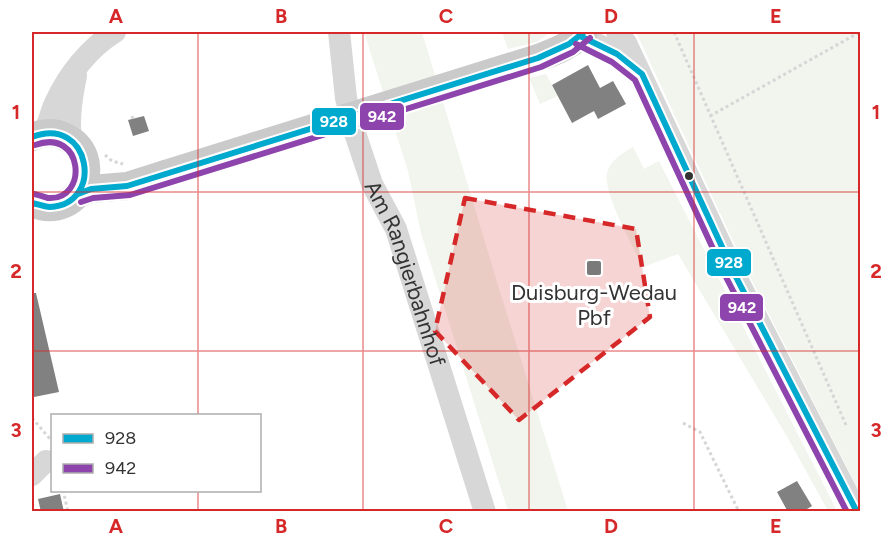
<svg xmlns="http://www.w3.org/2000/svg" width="892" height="543" font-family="Figtree,sans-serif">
<rect width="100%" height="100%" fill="#fff"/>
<!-- green -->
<path fill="#f1f5ed" d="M364,32H422L497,282L568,511H508L421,233L408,171Z
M502,32H551L537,42L508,49Z
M636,32H860V493L745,267Z
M546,74L558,96L540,104L529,78Z
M633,147L644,169L659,161L837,511H828L789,440L678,254L643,267C633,246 603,194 607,173C610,160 623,153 633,147Z"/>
<!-- building -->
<path fill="#818181" d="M588,65L600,88L613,81L626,104L598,119L594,111L572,123L552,85Z
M144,116L149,131L133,136L128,120Z
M32,293H36L59,392L34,397L32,388Z
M797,481L812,506L802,512H788L777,492Z
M60,494L64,512H41L38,499Z"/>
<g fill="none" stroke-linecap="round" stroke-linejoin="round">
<!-- path -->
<path stroke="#d6d6d6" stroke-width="3" stroke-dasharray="3 3" stroke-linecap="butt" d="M674,32L846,425
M132,116L133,119
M710,116L860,32
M105,155L112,161L123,164
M32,418L51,440
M683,423L700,432L739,512
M63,490L68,512"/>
<!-- minor -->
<g stroke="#d7d7d7" stroke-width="22">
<path id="s1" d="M339,32L346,98L353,127L372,184L396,229L485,512"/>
<path d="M617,32L626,43L735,275L857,512"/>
<path d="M580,36L617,54L636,69"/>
<path d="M43,133C49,124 50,114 55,103C68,75 89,48 115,32"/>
<path d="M72,141C67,122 72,95 76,76"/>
<path d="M32,475L46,461"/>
</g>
<!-- major -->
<path stroke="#cacaca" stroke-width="28" d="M538,58C554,52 573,45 584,32
M32,137C41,133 53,131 63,136C109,155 80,225 32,203
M78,194L91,189L127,186L165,174"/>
<!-- major-bridge -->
<path stroke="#cacaca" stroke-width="28" d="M165,174L538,58"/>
<!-- bus-1 casing -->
<g stroke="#fff" stroke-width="10">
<path id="bus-1" d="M580,36L617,54L642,74L735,275L857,512
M32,137C91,114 105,205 50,207C45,207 38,204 32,203
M78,194L91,189L127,186L538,58L569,44L584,32"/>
</g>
<!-- bus-2 casing -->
<g stroke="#fff" stroke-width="10">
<path id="bus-2" d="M576,44L612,62L635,80L727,279L847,512
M34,194C39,195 44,197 48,198C89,201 84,127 35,145
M81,202L93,198L130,195L541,67L573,52L590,38"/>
</g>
<!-- bus-1 -->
<use href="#bus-1" stroke="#00a9ce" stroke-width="6"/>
<!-- bus-2 -->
<use href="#bus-2" stroke="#8e44ad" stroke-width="6"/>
</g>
<!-- marked area -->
<path fill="#d62828" fill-opacity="0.2" stroke="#d62828" stroke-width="4.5" stroke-dasharray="12 8" stroke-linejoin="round" d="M465,198L636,229L650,317L519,420L435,331Z"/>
<!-- grid -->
<path fill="none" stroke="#d62828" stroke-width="1.5" stroke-opacity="0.55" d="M198,32V416M363,32V512M529,32V512M694,32V512M32,192H860M32,351H860M198,490V512"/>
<!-- markers -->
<circle fill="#333" stroke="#fff" stroke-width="2" cx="689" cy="176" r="5"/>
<rect fill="#7a7a7a" stroke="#fff" stroke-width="2" x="586" y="260" width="16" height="16" rx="3"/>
<g text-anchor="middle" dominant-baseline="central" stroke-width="6" stroke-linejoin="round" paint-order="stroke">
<!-- street labels -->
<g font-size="22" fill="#333" stroke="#fff">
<text stroke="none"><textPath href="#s1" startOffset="252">Am Rangierbahnhof</textPath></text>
</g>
<!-- poi labels -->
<g font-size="22" fill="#333" stroke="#fff">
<text x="594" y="292">Duisburg-Wedau<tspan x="594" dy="25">Pbf</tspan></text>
</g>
</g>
<g stroke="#fff" stroke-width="2">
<rect x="359" y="102" width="46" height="29" rx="6" fill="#8e44ad"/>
<rect x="311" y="107" width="46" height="29" rx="6" fill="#00a9ce"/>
<rect x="706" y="248" width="46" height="29" rx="6" fill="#00a9ce"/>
<rect x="719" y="293" width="45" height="29" rx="6" fill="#8e44ad"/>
</g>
<g font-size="16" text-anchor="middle" font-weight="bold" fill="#fff">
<text x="382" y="122">942</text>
<text x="334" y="127">928</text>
<text x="729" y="268">928</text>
<text x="742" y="313">942</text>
</g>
<!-- border -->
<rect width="892" height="543" fill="none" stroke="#ffffff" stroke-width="66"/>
<!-- legend -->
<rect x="51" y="414" width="210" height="78" fill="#ffffff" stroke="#adadad" stroke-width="1.5"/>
<rect x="63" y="434" width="30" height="9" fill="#00a9ce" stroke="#adadad" stroke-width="1.5"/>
<text x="105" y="444" font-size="18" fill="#333333">928</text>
<rect x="63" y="464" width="30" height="9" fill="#8e44ad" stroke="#adadad" stroke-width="1.5"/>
<text x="105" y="474" font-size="18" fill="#333333">942</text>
<rect x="33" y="33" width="826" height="477" fill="none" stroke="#d62828" stroke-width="2"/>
<g font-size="20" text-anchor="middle" font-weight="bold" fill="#d62828">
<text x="116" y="23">A</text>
<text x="281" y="23">B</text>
<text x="446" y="23">C</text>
<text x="611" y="23">D</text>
<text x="776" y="23">E</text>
<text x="16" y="119">1</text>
<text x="876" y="119">1</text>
<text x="16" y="278">2</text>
<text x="876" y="278">2</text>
<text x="16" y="437">3</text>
<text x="876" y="437">3</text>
<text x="116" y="533">A</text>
<text x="281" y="533">B</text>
<text x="446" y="533">C</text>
<text x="611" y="533">D</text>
<text x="776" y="533">E</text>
</g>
</svg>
